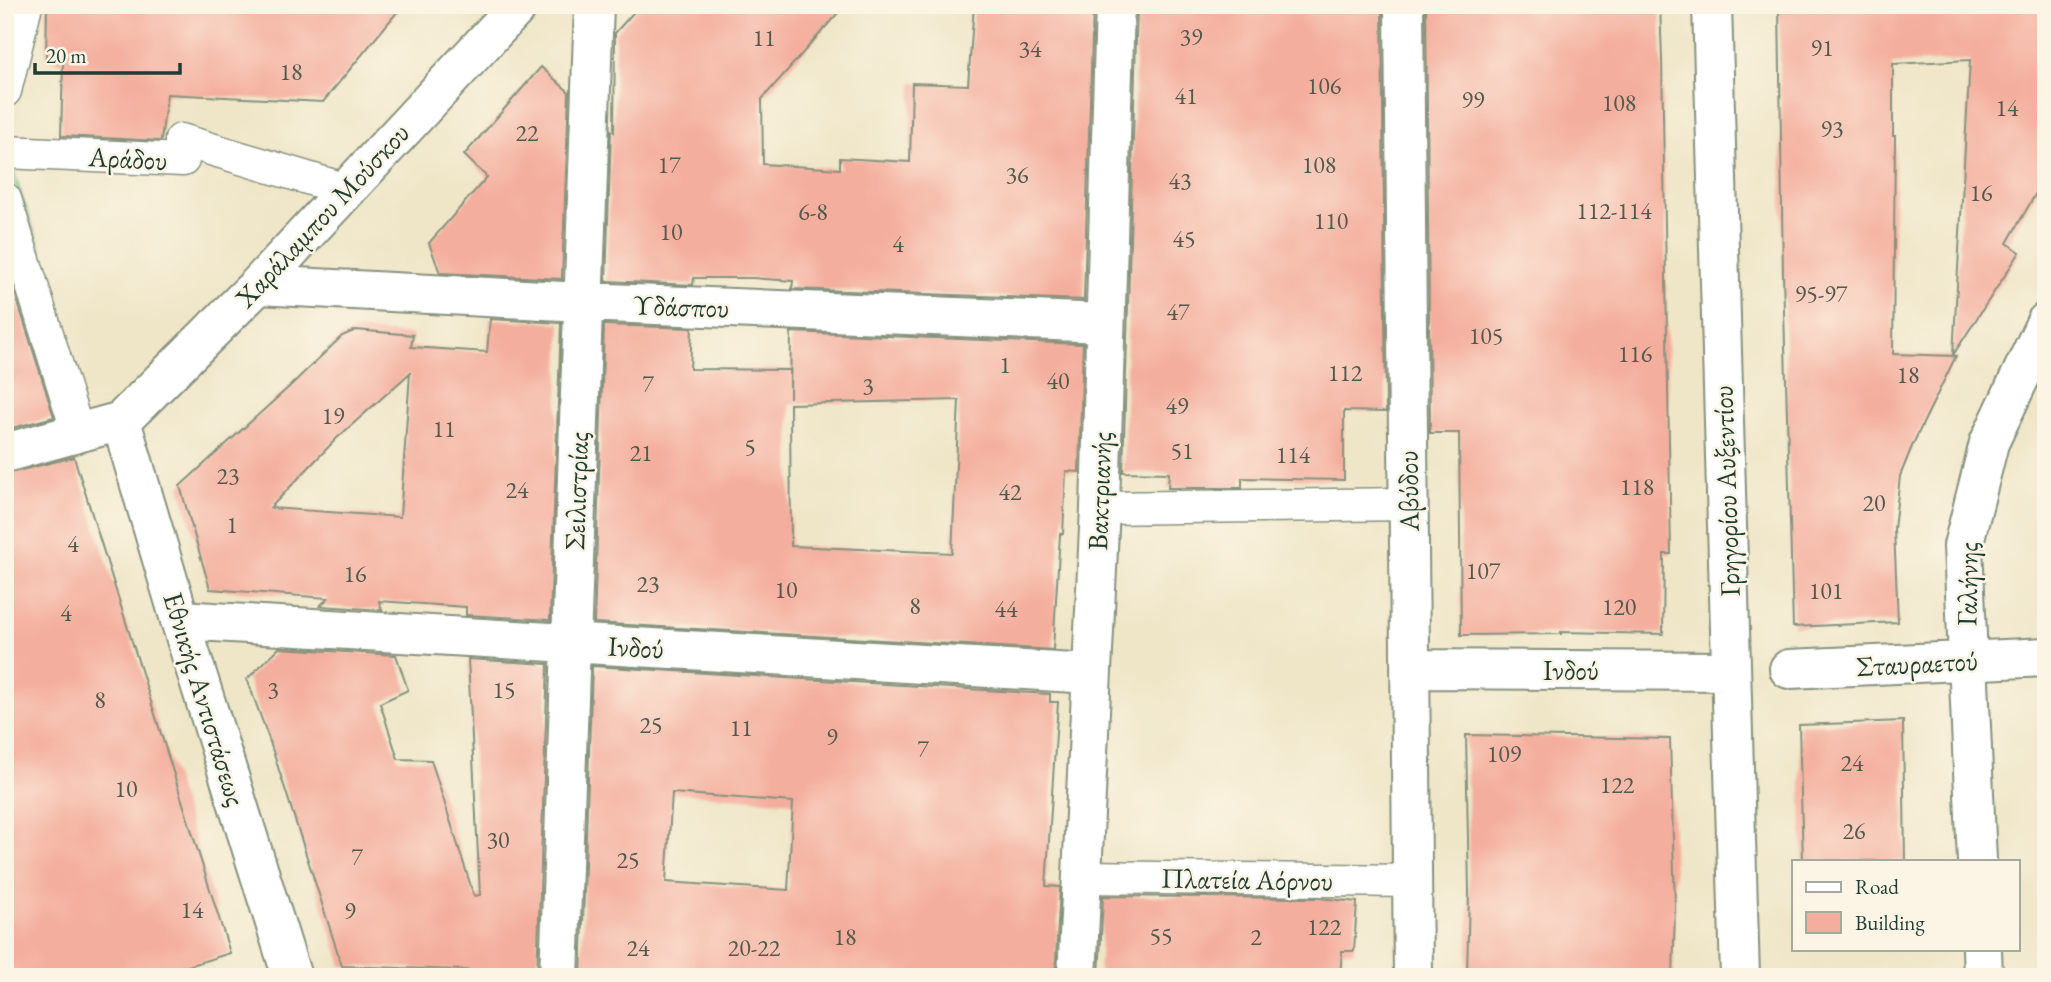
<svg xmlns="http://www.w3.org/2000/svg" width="2051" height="982" font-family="'EB Garamond',serif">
<defs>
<pattern id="park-dots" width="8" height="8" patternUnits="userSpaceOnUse" patternTransform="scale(1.75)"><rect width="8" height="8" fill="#89dfa2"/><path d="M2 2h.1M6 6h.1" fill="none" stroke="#76c08c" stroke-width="1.8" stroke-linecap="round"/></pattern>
</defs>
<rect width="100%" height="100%" fill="#fcf5e5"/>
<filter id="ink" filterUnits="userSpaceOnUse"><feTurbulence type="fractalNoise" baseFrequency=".0143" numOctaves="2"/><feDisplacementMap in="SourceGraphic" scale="14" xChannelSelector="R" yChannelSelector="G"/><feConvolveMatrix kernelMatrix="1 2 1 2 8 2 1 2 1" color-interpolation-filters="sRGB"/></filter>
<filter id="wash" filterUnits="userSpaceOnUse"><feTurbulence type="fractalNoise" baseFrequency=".00686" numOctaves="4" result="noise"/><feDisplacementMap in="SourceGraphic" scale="28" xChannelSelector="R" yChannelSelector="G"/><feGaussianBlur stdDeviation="1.57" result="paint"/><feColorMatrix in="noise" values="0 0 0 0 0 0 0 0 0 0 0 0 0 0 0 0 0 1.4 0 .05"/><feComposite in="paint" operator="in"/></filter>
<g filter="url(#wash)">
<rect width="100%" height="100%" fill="#efe6c8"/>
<!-- park -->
<path fill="url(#park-dots)" stroke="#548e6b" stroke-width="2" d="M5,126L9,159L45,264L5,262Z"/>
<g id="blocks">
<!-- building -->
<path fill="#f4ae9d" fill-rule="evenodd" d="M47,5H300L346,9L347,5H403L323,102L167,94L161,141L61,136L63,63L46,60Z
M640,5H845L762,99L763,164L840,169V158L910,162L912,83L968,85L974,5H1093L1084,300L792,289L793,281L752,278H694L693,285L606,281L611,130L614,132L615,33Z
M1137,5H1382L1386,412L1344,411V480L1242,478V488H1168L1169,473L1123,472Z
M1426,5H1660L1662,59L1671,554H1664L1663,634L1561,632V634L1461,635L1459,433H1430Z
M1779,5H2046V176L2007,243L2020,252L1953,355L1970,60L1893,64V136H1895L1893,354L1956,356L1913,444L1900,476L1894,529L1898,622L1793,627L1783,275Z
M541,67L569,92L562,279L440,273L429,243L487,177L464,155Z
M5,268H7L54,417L5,430Z
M490,319L561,323L550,620L466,615V607L379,601L382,610L320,606L328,598L210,589L180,486L290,386L342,336L356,330L413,335L411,347L487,352ZM410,373L400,517L270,508L336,439Z
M604,325L692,328L690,369L790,370V398L791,332L1083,344L1079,472L1066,471L1063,534H1060L1053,650L594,623ZM959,400L952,553L791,546L790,404Z
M74,457L230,953L153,977H5V474Z
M279,648L396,655L408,690L380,703L398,759L431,760L474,896L480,895L468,659L548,664L537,976L462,970L342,966L269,739L247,679Z
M592,666L1050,694V702H1058L1046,886L1060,887L1055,977H581ZM672,793L793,802L788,890L666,882Z
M1903,721L1905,861H1803L1799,725Z
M1466,735L1670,739L1675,907L1673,977H1467L1469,892Z
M1103,896L1319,898L1357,902L1354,951H1342L1340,977H1099Z"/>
</g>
</g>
<g filter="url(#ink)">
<use href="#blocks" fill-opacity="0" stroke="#87927e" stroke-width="2"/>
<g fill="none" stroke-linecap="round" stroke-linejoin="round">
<!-- pedestrian casing -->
<g stroke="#87927e" stroke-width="35">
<path id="pedestrian" d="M5,91L26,5
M5,152L183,160L181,140L347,190
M5,199L78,433
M1100,508L1408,504
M1081,877L1412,881"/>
</g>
<!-- minor casing -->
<g stroke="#87927e" stroke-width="42">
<path id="minor" d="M1404,5L1413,977
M1712,5L1740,977
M258,285L583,302L1104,323
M5,453L121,421
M180,620L1091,674
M1410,669L1731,671
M1789,669L2046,657
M1977,861L1963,546L1989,443L2046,322
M1982,949L1983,977
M559,977L594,5
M1077,977L1100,508L1115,5"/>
</g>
<!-- tertiary casing -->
<g stroke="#87927e" stroke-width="42">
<path id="tertiary" d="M292,977L180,620L121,421L258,285L519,5"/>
</g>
<!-- pedestrian -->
<use href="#pedestrian" stroke="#fff" stroke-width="32"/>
<!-- minor -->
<use href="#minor" stroke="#fff" stroke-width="38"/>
<!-- tertiary -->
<use href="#tertiary" stroke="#fff" stroke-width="38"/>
</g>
</g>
<g text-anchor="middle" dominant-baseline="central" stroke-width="5" stroke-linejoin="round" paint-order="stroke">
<!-- number labels -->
<g font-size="24" fill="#54594e">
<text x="1191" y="36">39</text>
<text x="764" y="37">11</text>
<text x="1822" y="47">91</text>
<text x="1030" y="48">34</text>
<text x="291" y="71">18</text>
<text x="1324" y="85">106</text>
<text x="1186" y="95">41</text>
<text x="1473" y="99">99</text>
<text x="1619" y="102">108</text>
<text x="2007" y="107">14</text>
<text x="1832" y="128">93</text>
<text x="527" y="132">22</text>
<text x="669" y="164">17</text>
<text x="1319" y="164">108</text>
<text x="1017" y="174">36</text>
<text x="1180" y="180">43</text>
<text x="1981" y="192">16</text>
<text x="1614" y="210">112-114</text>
<text x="813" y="211">6-8</text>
<text x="1331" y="220">110</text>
<text x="671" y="231">10</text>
<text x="1184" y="238">45</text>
<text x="898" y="243">4</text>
<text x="1821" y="293">95-97</text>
<text x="1178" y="311">47</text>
<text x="1486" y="335">105</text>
<text x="1635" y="353">116</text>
<text x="1005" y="364">1</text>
<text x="1345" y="372">112</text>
<text x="1908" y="374">18</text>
<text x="1058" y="380">40</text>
<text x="648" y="383">7</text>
<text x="868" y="385">3</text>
<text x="1177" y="405">49</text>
<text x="333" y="415">19</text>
<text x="444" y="428">11</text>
<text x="750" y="446">5</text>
<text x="1182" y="450">51</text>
<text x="641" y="452">21</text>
<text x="1293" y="454">114</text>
<text x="228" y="475">23</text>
<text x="1637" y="486">118</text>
<text x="517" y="489">24</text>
<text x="1010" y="491">42</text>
<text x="1874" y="502">20</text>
<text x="232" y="524">1</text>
<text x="73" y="543">4</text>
<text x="1483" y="570">107</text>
<text x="355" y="573">16</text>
<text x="648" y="583">23</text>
<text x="786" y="589">10</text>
<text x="1826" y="590">101</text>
<text x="915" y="605">8</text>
<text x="1619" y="606">120</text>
<text x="1006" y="608">44</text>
<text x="66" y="612">4</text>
<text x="273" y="689">3</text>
<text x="504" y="689">15</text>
<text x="100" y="699">8</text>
<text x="651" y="724">25</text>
<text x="741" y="727">11</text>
<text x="832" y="736">9</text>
<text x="923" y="748">7</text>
<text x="1504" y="753">109</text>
<text x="1852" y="762">24</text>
<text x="1617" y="784">122</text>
<text x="126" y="788">10</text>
<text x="1854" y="830">26</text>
<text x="498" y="839">30</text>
<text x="357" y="856">7</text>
<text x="628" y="859">25</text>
<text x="192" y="909">14</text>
<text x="350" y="910">9</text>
<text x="1324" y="926">122</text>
<text x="1161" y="935">55</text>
<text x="845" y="936">18</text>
<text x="1256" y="936">2</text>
<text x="638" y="947">24</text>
<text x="754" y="947">20-22</text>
</g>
<!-- street labels -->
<g font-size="28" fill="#1f3d34" stroke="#fcf5e5">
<text transform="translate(128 158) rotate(3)">Αράδου</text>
<text transform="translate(322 215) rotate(-47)">Χαράλαμπου Μούσκου</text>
<text transform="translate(681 306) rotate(2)">Υδάσπου</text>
<text transform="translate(576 491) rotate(-88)">Σειλιστρίας</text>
<text transform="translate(1099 491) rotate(-88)">Βακτριανής</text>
<text transform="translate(1408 491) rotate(-91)">Αβύδου</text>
<text transform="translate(1726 491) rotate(-92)">Γρηγορίου Αυξεντίου</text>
<text transform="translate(1967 584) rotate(-89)">Γαλήνης</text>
<text transform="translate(636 647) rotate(3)">Ινδού</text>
<text transform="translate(1917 663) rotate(-3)">Σταυραετού</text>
<text x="1571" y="670">Ινδού</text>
<text transform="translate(205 699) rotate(73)">Εθνικής Αντιστάσεως</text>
<text transform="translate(1247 879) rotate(1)">Πλατεία Αόρνου</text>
</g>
</g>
<!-- margin -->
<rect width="2051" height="982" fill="none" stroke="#fcf5e5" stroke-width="28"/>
<!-- legend -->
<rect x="1792" y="860" width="228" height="91" fill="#fcf5e5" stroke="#a4ab9e" stroke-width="2"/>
<rect x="1806" y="882" width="35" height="10" fill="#ffffff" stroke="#a4ab9e" stroke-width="2"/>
<text x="1855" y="894" font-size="21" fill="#1f3d34">Road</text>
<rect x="1806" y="912" width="35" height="21" fill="#f4ae9d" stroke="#a4ab9e" stroke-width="2"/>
<text x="1855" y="930" font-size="21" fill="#1f3d34">Building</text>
<!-- scale -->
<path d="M35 63v10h145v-10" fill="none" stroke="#1f3d34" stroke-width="3.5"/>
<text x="46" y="63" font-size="21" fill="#1f3d34" stroke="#fcf5e5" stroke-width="5" paint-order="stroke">20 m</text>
</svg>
